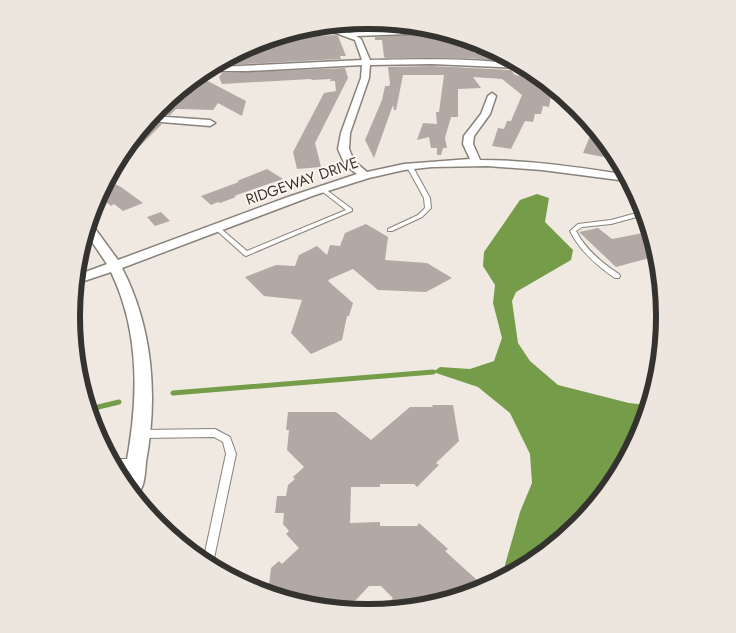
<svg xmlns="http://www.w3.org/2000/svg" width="736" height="633" font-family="Jost,sans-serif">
<rect width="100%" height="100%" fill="#efe9e1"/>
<!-- water -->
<path fill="#759c48" d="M537,194L549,198L545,222L573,250L571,260L516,292L512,301L518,343L530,361L558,385L629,403L647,405L642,430L577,526L508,573L505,565L520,512L532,483L530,454L510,413L478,387L433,372L440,367L470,369L494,361L502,338L493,303L495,285L483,266L484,252L520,200Z"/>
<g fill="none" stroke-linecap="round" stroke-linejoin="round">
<!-- stream -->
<path stroke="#759c48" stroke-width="5" d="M173,393L433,372
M90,409L119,402"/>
</g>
<!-- building -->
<path fill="#b2a9a4" d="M435,33L468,40L474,53L498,54L507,62L471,58H386L384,57L382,40H375V37Z
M335,35L338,36L346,56H340L341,59L226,65L229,60L255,42L276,38Z
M432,66L511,70L515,75L533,77L552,90L549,107L543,106L541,114H535L533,122L525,121L511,149L492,146L498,128L504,129L507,121H511L522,95L502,79L473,77L481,88L458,89V117H451L445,138L447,148H443L441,155H437V148H431L429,137L417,140L423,123L437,124L436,112H439L444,75H403L396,110H394L393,105L374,158L365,140L382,100L385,86H389L390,84L388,67Z
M345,68L348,78L315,143L321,167L297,169L293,152L324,93L336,91L335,81H330L331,79L312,80L311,79L222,84L219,77L222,73Z
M202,78L246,101L242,116L218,103L213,110L181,109H176L170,115L153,114L159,107Z
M148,122L162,124L138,148L134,144Z
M593,129L606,149L604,157L583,153Z
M267,169L283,179L234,196L236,197L220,203L218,202L211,205L201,196L239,182L237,181Z
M109,181L121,187L143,203L123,211L114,204L111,206L99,196Z
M161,212L170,221L155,226L147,217Z
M366,224L388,237L385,260L427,263L452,278L426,292L378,290L353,269L330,279L328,281L353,303L349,316H347L342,340L311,354L291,333L302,300L264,296L245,277L276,265L295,266L299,255L317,246L327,255L330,245L340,246L345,233Z
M598,228L612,239L648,232L653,257L616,267L579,232Z
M432,405H453L459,441L436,463L439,465L417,487L414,484H380V487H351L350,523L380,522V526H417L419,523L448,549L445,551L478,581L480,591L396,607L390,601L393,598L381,586H369L353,603L351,602L345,608L268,593L271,568L279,561L282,564L299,548L286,534L289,531L283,524L284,513H275L277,496H286L288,485L295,479L293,477L304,467L287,450L289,430H286L288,412H336L371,440L410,407H433Z"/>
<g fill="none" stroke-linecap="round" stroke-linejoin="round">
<!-- lane casing -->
<g stroke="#88827b" stroke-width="2">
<path id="lane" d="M410,165L413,167L430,198L431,208L422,217L392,231H388V229L418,215L425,208L424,198L407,167Z
M321,186L352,209V211L246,256L244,255L214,228L215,227H219L247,251L346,210L319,189V187Z
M644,211V215L611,224L582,227L576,231C586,250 602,263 619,274L620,276L619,278H615C596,265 580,251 570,231L578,224L611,220Z
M215,429L230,437L236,454L213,563L204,557L226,454L223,442L214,437L141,438L138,437L136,434L138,431L141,430Z
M116,459H134L137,460L139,463L137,466L134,467H119L114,460Z"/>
</g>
<!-- street casing -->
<g stroke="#88827b" stroke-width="3">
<path id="street" d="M332,27L349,33L370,30H418L433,33L356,36L361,39L370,60C396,60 501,56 519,68L432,64L370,65L369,78L350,133L349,149L354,161L367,172L404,164L470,159L463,144L464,136L481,114L488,96L492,93L496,96L490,114L474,136L473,144L480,160C528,160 576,167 623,174L627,181L542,170L487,166L432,167L404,170L369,178L315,195L122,268C153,328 158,397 146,462C145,472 145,488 137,494L124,475C138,408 142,336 111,272L78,283L80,274L107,264L88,236L90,225L93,226L118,260L288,197L357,174L345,165L338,149L341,133L361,78L362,65L248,71H212L218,67L362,60L355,40L330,31L297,34Z
M152,116L210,120L215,123L210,126L149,121Z"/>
</g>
<!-- lane -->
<use href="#lane" fill="#fff" fill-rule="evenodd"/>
<!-- street -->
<use href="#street" fill="#fff" fill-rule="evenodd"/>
</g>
<g text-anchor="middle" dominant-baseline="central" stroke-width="4" stroke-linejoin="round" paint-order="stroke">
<!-- far-street labels -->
<g font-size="15" fill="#353330" stroke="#fdf6ee">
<text transform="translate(302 181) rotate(-19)">RIDGEWAY DRIVE</text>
</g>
</g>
<!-- crop -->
<path d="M0 0H736V633H0ZM367 29H369A287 287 0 0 1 656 316V317A287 287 0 0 1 369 604H367A287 287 0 0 1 80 317V316A287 287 0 0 1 367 29Z" fill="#ede6df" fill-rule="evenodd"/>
<path fill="none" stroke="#353330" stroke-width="6" d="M367 29H369A287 287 0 0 1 656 316V317A287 287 0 0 1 369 604H367A287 287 0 0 1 80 317V316A287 287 0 0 1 367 29Z"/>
</svg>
